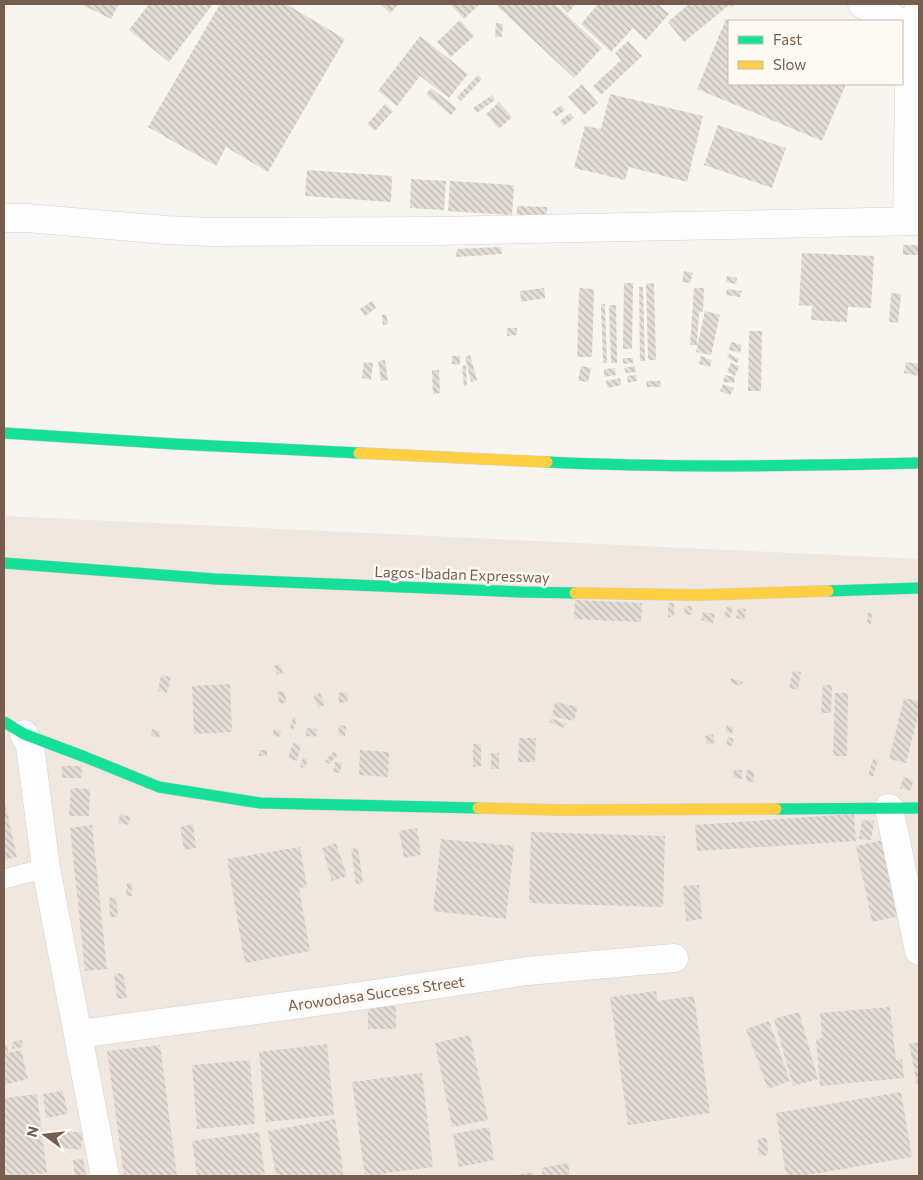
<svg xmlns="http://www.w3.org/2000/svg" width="923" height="1180" font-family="Commissioner,sans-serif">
<defs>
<pattern id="building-back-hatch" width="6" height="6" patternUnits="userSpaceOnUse" patternTransform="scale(1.25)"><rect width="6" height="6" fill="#e4ddd7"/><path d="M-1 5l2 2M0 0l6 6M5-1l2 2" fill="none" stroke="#bdb6b1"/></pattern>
</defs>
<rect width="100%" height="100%" fill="#f8f4f0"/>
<!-- residential -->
<path fill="#f0e7de" d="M4,516L919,559V1176H4Z"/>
<!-- building -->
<path fill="url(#building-back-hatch)" d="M81,4H119L111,19Z
M149,4H213L169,62L129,30Z
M220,4H286L345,39L268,172L226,147L216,166L148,127Z
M380,4H399L390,13Z
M450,4H480L464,19Z
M495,4H555L602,48L574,78Z
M559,4H576L568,13Z
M598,4H658L669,14L646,40L633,28L611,52L581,24Z
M689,4H735L731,7L729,5L684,42L668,22Z
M726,19L729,21V84H846L822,141L697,89Z
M460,20L474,36L451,57L437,42Z
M496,23L503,24L502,37H495Z
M420,36L468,74L449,98L420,76L397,106L378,91Z
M628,41L642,56L601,95L593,86L621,60L615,53Z
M478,75L482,79L461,101L457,97Z
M582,84L598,103L584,115L568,97Z
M431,88L457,108L451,115L426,94Z
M610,94L703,116L687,182L629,167L625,180L574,168L585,126L601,129Z
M492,95L495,100L477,113L473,108Z
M499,102L512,117L499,129L486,114Z
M385,104L393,111L375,131L367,124Z
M561,105L565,110L556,117L552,112Z
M570,113L574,118L563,126L560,121Z
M718,125L786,148L772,188L704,165Z
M307,170L392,176L391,202L305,196Z
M411,179L446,181L444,210L410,208Z
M450,181L514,185L512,215L448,211Z
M517,206L547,207L546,225L516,223Z
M903,245H919V255H903Z
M501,247L502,254L456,257L457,249Z
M802,253L874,256L871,308L848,307L847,322L811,320L812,306L799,305Z
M684,271L693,273L690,283L682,282Z
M727,276L737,278L736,284L726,282Z
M624,283H633L632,349H623Z
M654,283L656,360H648L646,284Z
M639,287H643L645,361H640Z
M544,288L545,298L521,302L520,291Z
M579,288L594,289L592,357H577Z
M694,288H704L703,312L699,311L697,345H690Z
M727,289L742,291L740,297L726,295Z
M891,293L901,294L898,323L889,322Z
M372,301L376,308L365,316L360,309Z
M601,304H605L607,363H603Z
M609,305H616L617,363H611Z
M705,311L720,315L711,355L696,352Z
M386,314L388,324L383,325L382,315Z
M507,328H517V335L507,336Z
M749,331H762L761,391H748Z
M731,342L742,345L740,353L729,350Z
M729,354L739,359L737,363L727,358Z
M470,355L477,380L471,382L465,357Z
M452,356H460V365L452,364Z
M701,356L712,360L710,367L699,364Z
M623,358H633V363L623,364Z
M385,360L388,380L381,381L378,361Z
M364,362L373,363L371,380L362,378Z
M906,362L919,364V376L904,373Z
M731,363L739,366L735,376L727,372Z
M466,365L467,385L464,386L462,366Z
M581,366L591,368L588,382L578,381Z
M635,366L636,372L626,373L624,368Z
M615,368L616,375L604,377V369Z
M432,370H439L440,393L433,394Z
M636,375L637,381L628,383L627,376Z
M725,375L735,377L734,383L723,382Z
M620,378L621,385L608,388L606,381Z
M646,381H660L661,387H647Z
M723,384L734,388L730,395L720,391Z
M575,600L642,603L641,622L574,619Z
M668,603H674V617H668Z
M685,606H692V615L684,614Z
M727,607L733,608L730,618L724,616Z
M738,608L746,609L744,620L736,618Z
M703,612L715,614L713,623L701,620Z
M868,613H872L871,624L867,623Z
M280,664L283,673L277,675L274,666Z
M793,671L801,672L798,690L789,688Z
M161,675L171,677L167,693L158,691Z
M731,678L743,682L742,686L730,683Z
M230,684L232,732L194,734L192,686Z
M823,685H832L831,713H821Z
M284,691L287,702L280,704L277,692Z
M347,692L348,702L339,703L338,693Z
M320,693L325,705L318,708L314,696Z
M835,693H848L847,756H833Z
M904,698L919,701V712L906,763L889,759Z
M555,702L578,707L574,721L552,716Z
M293,717L297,718L294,729L290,728Z
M551,718L566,724L564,728L549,722Z
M339,725L346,726L345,736L338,735Z
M727,725L734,727L732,734L725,732Z
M306,728L317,729L316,737L306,736Z
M152,729L160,731L159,738L151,736Z
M274,729L281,731L279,737L272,735Z
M713,734L715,743L707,744L705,736Z
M728,737L734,739L732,746L726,745Z
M519,738H536L535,762H518Z
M293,743L301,745L297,761L288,758Z
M473,744H481V766L473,767Z
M259,750H267V756H259Z
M360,750L389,752L388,777L359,775Z
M334,751L338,755L329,764L325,761Z
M491,753H499V769H491Z
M303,757L308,759L305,768L300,767Z
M873,759L878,760L873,777L868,775Z
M335,762L342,763L340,773L333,772Z
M62,766H81L82,778H62Z
M734,770H742V779L733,778Z
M746,770L754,771V782L746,781Z
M903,777L914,780L910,791L900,788Z
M71,788L90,789L89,816H69Z
M4,799L17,857L4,860Z
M120,814L130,817L129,825L118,823Z
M854,814L856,841L697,851L695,825Z
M862,820L874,821L871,840L859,839Z
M193,824L196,848L184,850L180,827Z
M92,825L107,969L85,971L70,828Z
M417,828L421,855L404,858L399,831Z
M531,832L665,836L663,907L529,903Z
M441,839L514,846L506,919L433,911Z
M884,840L905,915L872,922L856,846Z
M336,843L347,876L332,881L322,848Z
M300,847L307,887L299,888L310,951L245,963L227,859Z
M358,848L363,883L356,884L351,849Z
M127,883H132V896H126Z
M699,885L702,919L686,921L683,886Z
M116,897L118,917H110L109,898Z
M123,973L127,998L117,999L114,974Z
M656,991L658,1001L694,996L710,1113L628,1125L610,997Z
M368,1006H396V1029H368Z
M890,1007L896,1060L902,1059L904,1078L820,1086L816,1039L822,1038L820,1013Z
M799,1012L818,1079L793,1086L774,1019Z
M769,1021L790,1081L768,1089L746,1029Z
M470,1035L488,1120L452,1127L435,1043Z
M22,1040L23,1047L12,1049V1042Z
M919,1042V1083L917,1084L909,1044Z
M327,1044L334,1115L266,1122L259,1052Z
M7,1045L8,1053L21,1050L28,1079L4,1085V1046Z
M160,1045L177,1176H124L107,1051Z
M250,1060L255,1124L197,1129L192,1065Z
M422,1073L433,1167L385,1173V1176H365L352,1082Z
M63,1091L68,1114L46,1118L43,1094Z
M901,1092L912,1157L802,1176H786L776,1113Z
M37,1094L47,1173L21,1176H4V1098Z
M335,1119L344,1176H276L268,1131Z
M489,1127L494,1160L459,1167L453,1134Z
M55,1130L83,1133L81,1150L53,1147Z
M259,1132L265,1176H197L192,1141Z
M758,1138H767L768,1155L759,1156Z
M83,1159L86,1176H75L73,1160Z
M568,1163L570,1175L563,1176H543L542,1168Z
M533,1172L534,1176H515V1175Z"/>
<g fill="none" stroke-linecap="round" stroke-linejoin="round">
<!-- lane casing -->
<g stroke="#d5d0cb" stroke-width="20">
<path id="lane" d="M4,879L46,868"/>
</g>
<!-- street casing -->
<g stroke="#d5d0cb" stroke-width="29">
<path id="street" d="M862,4L899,21
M4,218H27L166,230L210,232L437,231L919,221
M907,221L910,27L919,10
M24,734L30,746L46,868L105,1176
M889,808L919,951
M79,1034L360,996L527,971L674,958"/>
</g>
<!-- fast casing -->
<g stroke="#d8d1cb" stroke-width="12">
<path id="fast" d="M4,433L175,444L359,453
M547,462C671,468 795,466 919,463
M4,563L215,579L521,592L575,593
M828,591L919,588
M4,722L24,734L85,757L159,787L260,803L478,808
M776,809L919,808"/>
</g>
<!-- slow casing -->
<g stroke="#d8d1cb" stroke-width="12">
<path id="slow" d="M359,453L547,462
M575,593L697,595L828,591
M478,808L561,810L776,809"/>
</g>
<!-- lane -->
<use href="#lane" stroke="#fefdfd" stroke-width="19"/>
<!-- street -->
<use href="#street" stroke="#fefdfd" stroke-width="28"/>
<!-- fast -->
<use href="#fast" stroke="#16e098" stroke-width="11"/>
<!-- slow -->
<use href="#slow" stroke="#ffcf43" stroke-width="11"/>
</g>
<g text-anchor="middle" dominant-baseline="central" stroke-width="5" stroke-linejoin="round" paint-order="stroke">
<!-- street labels -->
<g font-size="15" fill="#755e50" stroke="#fef9f2">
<text transform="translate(462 574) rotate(2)">Lagos-Ibadan Expressway</text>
<text transform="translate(376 993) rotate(-8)">Arowodasa Success Street</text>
</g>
</g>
<!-- border -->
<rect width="923" height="1180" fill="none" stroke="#755e50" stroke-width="10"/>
<!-- legend -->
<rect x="728" y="20" width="175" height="65" fill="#fef9f2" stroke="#c7bbb1"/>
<rect x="738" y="36" width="25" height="8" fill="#16e098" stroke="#c7bbb1"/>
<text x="773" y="45" font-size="15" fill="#755e50">Fast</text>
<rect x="738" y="61" width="25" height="8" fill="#ffcf43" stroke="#c7bbb1"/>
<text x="773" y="70" font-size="15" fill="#755e50">Slow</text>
<!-- north arrow -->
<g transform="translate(45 1135) rotate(285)" stroke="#fef9f2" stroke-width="4" paint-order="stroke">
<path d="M0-4L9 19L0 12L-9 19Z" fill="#755e50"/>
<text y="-8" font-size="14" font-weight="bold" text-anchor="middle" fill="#755e50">N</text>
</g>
</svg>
